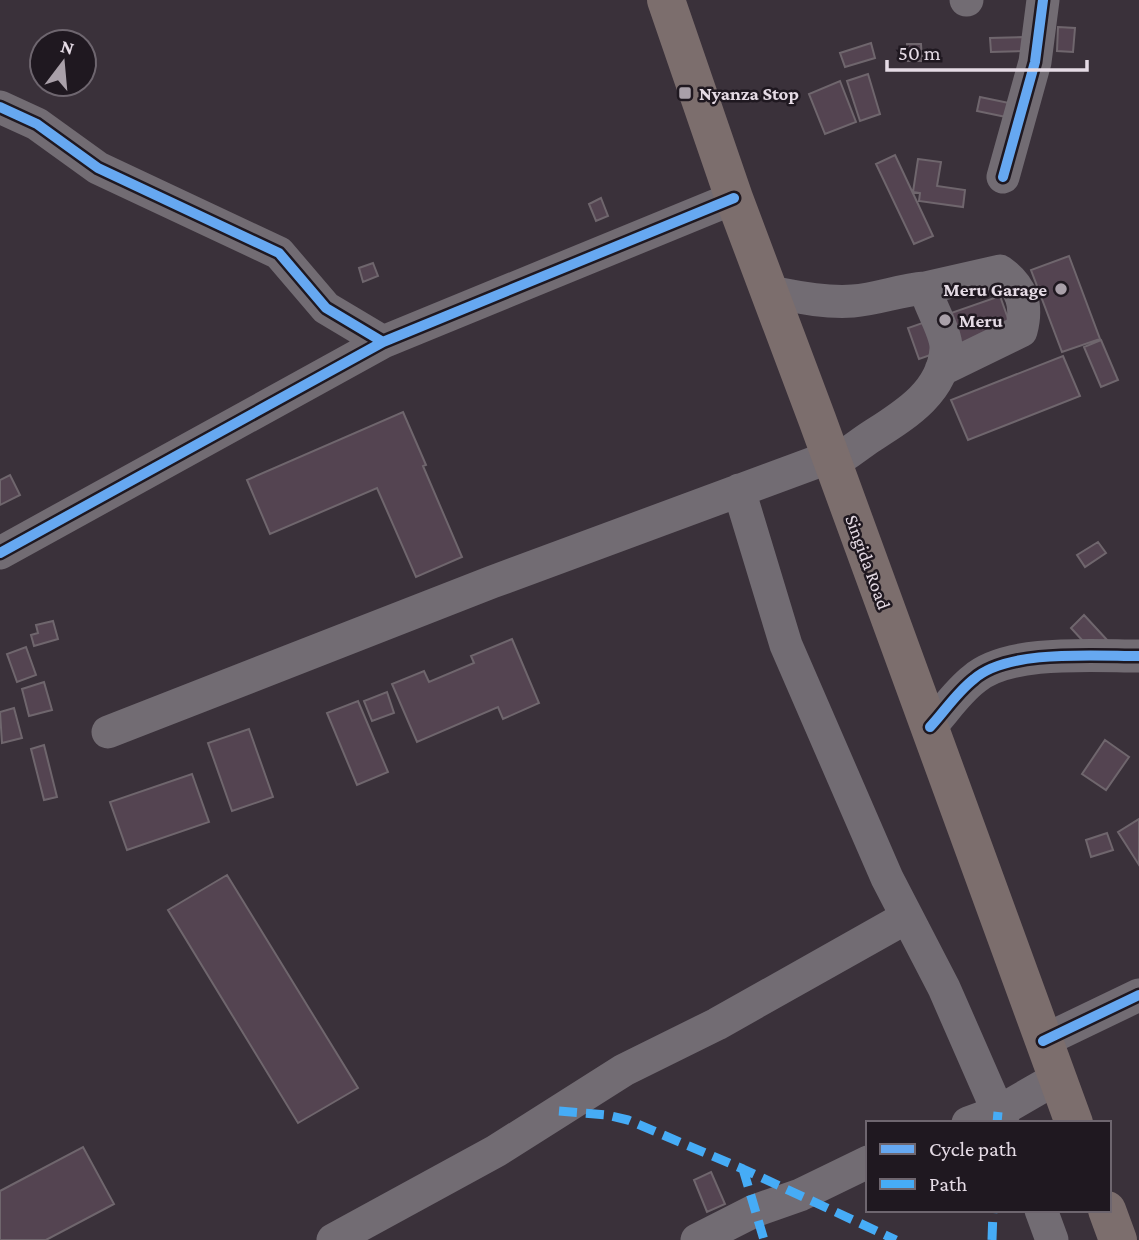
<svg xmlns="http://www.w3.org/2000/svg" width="1139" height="1240" font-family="'Crimson Pro',serif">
<rect width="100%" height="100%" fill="#3a313a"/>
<!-- building -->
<path fill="#544451" stroke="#6f666d" stroke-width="2" d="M1058,27L1075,28L1073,52L1057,51Z
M1023,37V51L991,52L990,38Z
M871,43L875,58L845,67L840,53Z
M907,44H921L922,61H908Z
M868,74L880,114L860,121L847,81Z
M840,81L856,122L825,134L809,94Z
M980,97L1009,103L1006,117L977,111Z
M895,155L933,236L914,244L876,164Z
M918,159L941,162L937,186L965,190L963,207L919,201L920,193L913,192Z
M601,198L608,216L596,221L589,204Z
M1069,256L1100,339L1062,352L1031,270Z
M373,263L378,276L363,282L359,268Z
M1000,296L1011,327L919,359L908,328Z
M1101,340L1118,380L1101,387L1084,347Z
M1063,356L1080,396L968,440L951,400Z
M403,412L426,465L423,466L462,557L416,577L377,488L270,534L247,480Z
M10,475L20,495L0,505V480Z
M1098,542L1106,553L1085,567L1077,555Z
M1084,615L1108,641L1094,653L1071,628Z
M53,621L58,639L34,646L31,635L38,633L36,625Z
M512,639L539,703L503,719L498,707L417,742L392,684L424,671L429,682L474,663L471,656Z
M26,647L36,675L17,682L7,654Z
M44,682L52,710L29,716L22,689Z
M387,692L394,713L372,721L364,701Z
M358,701L388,772L357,785L327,713Z
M14,708L22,738L2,743L0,712Z
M249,729L273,797L232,811L208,743Z
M1105,740L1129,757L1106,790L1082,774Z
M44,745L57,797L44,800L31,749Z
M192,774L209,822L127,850L110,802Z
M1139,819V865L1118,832Z
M1107,833L1113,850L1091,857L1086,840Z
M227,875L358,1088L298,1123L168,910Z
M83,1147L114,1204L46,1240H0V1191Z
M711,1172L725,1204L707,1212L694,1180Z"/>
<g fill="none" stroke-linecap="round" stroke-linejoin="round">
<!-- minor -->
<path stroke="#726c73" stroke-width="33" d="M966,0H967
M0,107L37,124L98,168L279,253L326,308L383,342
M1003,177L1035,62L1043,0
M925,288L1000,271C1022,287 1028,305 1021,331L941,370
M770,292C797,297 826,303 853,301C878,299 900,290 925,288C929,305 947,333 946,349C943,392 905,415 872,436C858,445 847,455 832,463
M739,490L786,645L887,878L944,988L1003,1123
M0,553L383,342L734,198
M930,727C944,712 957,692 974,679C1008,649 1095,656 1139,656
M108,732L492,582L830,457
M1043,1041L1139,995
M968,1123L998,1112L1057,1078
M1041,1210L1052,1240
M333,1240L496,1151L624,1070L717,1024L907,917
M697,1240L754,1211L800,1195L868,1162"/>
<!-- highway -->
<path stroke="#7c6e6d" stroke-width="38" d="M666,0L734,198L817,419L1074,1123
M1107,1210L1118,1240"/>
<!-- quiet -->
<path stroke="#46acf6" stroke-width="9" stroke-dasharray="18 9" stroke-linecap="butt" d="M559,1111L607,1115L628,1120L743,1169L896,1240
M997,1123L998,1112
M743,1169L764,1240
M992,1240L993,1210"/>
<!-- cycleway casing -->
<g stroke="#1f1820" stroke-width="15">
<path id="cycleway" d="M0,107L37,124L98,168L279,253L326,308L383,342
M1003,177L1035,62L1043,0
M0,553L383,342L734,198
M930,727C944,712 957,692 974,679C1008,649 1095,656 1139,656
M1043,1041L1139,995"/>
</g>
<!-- cycleway -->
<use href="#cycleway" stroke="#66a8f1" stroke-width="10"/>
</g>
<!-- markers -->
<g fill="#a9a0a9" stroke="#1f1820" stroke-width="2.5">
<rect x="678" y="86" width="14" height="14" rx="3.5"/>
<circle cx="1061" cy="289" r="7"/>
<circle cx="945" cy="320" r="7"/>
</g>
<g text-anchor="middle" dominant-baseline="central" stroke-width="5" stroke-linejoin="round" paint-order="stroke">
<!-- poi labels -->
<g font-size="19" font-weight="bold" fill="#e5dbe5" stroke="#1f1820" text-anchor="start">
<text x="699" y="93">Nyanza Stop</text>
<text x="1047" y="289" text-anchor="end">Meru Garage</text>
<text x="959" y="320">Meru</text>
</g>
<!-- street labels -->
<g font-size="19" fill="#e5dbe5" stroke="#1f1820">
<text transform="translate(868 562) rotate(70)">Singida Road</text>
</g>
</g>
<!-- legend -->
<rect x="866" y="1121" width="245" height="91" fill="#1f1820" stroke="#6e666f" stroke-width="2"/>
<rect x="880" y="1144" width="35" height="10" fill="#66a8f1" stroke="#6e666f" stroke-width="2"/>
<text x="929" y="1156" font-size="21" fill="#e5dbe5">Cycle path</text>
<rect x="880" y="1179" width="35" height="10" fill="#46acf6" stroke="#6e666f" stroke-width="2"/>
<text x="929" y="1191" font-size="21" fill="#e5dbe5">Path</text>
<!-- north arrow -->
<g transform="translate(63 63) rotate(16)"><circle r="33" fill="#1f1820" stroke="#6e666f" stroke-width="2"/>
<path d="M0-5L12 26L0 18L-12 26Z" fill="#a9a0a9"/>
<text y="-10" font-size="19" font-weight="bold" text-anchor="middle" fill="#e5dbe5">N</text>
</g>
<!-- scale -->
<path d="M887 60v10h200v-10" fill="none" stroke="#e5dbe5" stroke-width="3.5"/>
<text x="898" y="60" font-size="21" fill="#e5dbe5" stroke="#1f1820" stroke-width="5" paint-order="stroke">50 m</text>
</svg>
